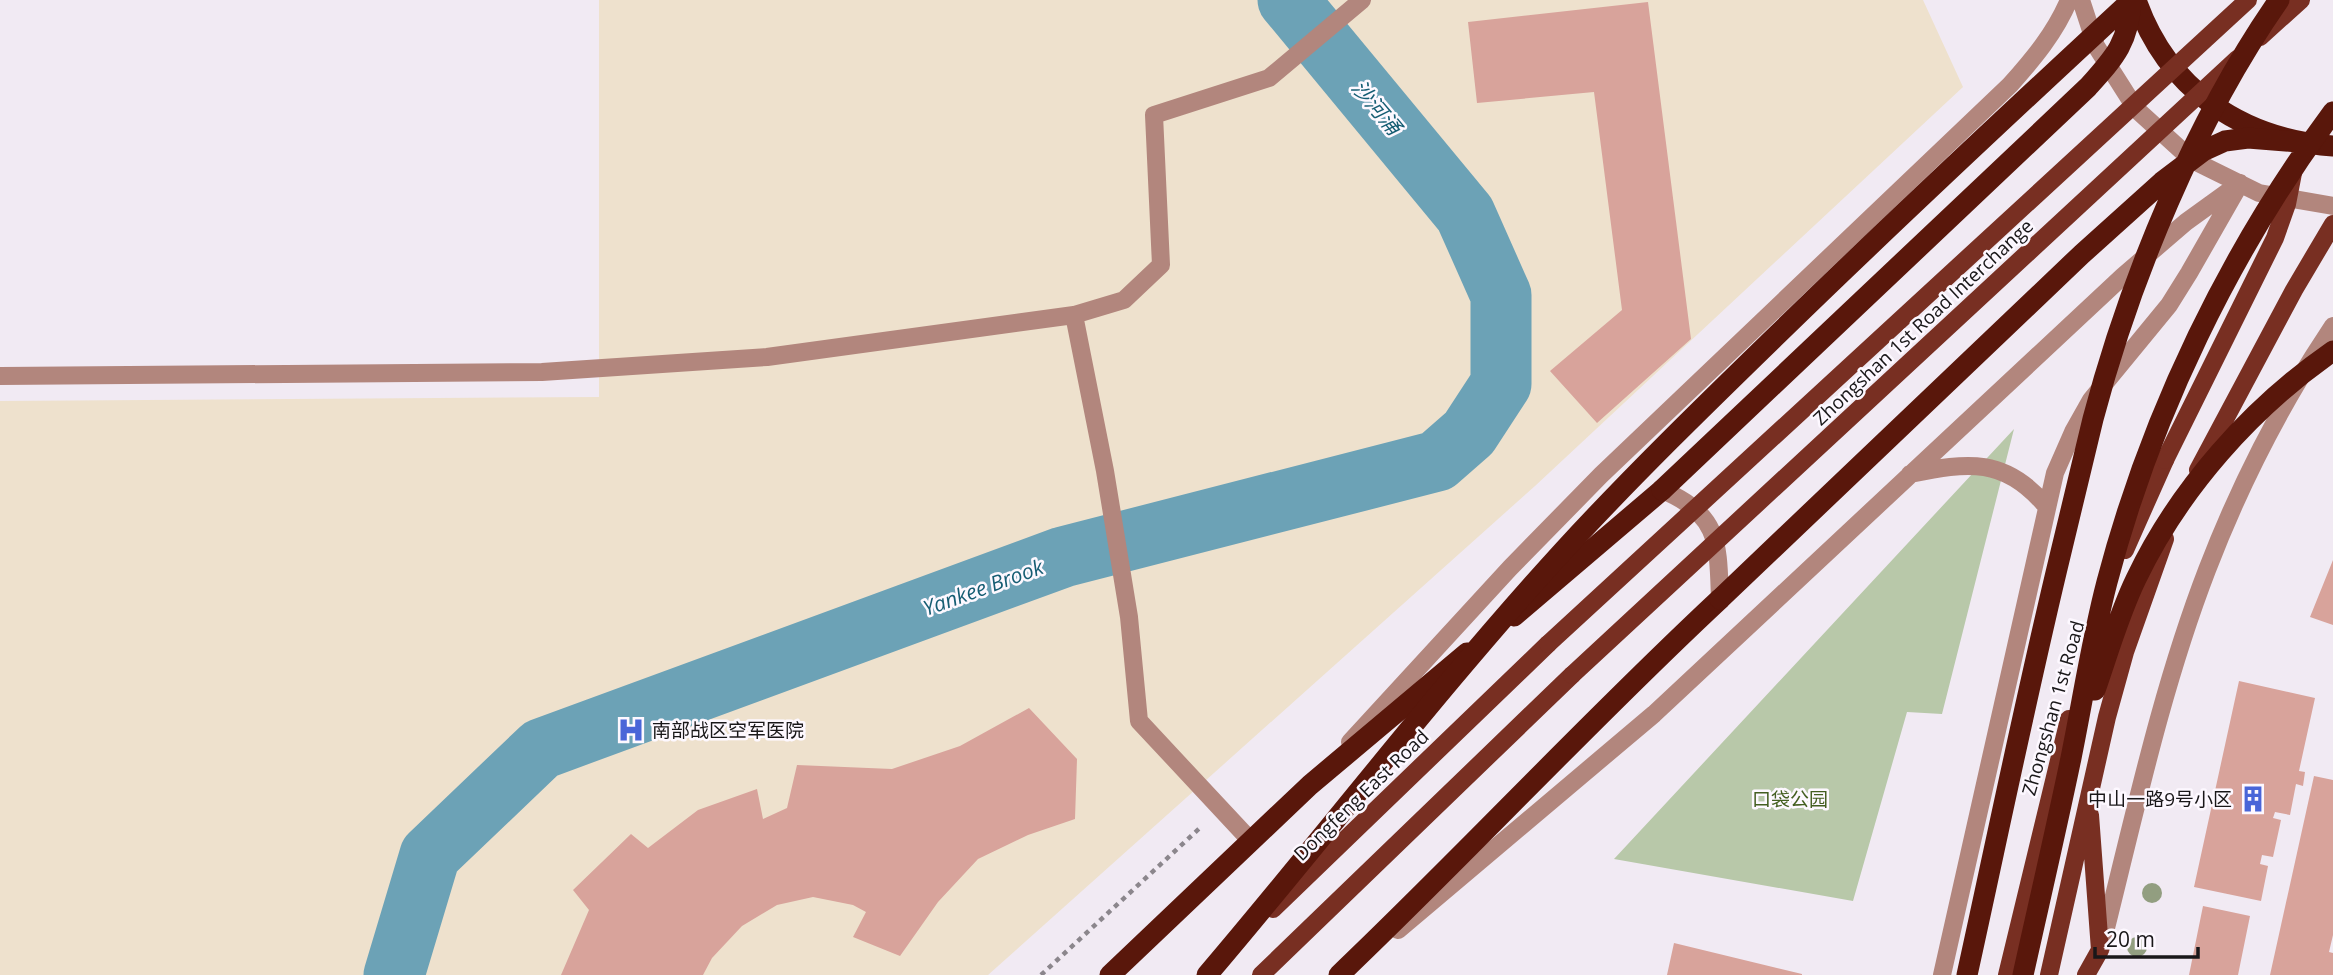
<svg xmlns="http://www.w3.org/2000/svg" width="2333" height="975" font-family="'Open Sans','Noto Sans SC',sans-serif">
<rect width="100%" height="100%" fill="#f1eaf3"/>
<!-- medical -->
<path fill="#eee1cd" d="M599,0H1923L1963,87L1535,486L988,975H0V401L599,397Z"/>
<!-- green -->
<path fill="#b8c8a9" d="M2014,429L1942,714L1907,712L1853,901L1614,859Z"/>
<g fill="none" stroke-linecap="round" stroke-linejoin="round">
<!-- river -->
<path stroke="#6ca2b6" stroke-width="61" d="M394,975L430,855L541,749L1063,557L1437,461L1469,433L1501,384V295L1465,214L1288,0"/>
</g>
<!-- building -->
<path fill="#d8a39b" d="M1648,2L1691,339L1597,423L1550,371L1622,310L1594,92L1477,103L1468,22Z
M2333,560V625L2310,617Z
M2239,681L2315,698L2299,771L2305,772L2303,786L2296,784L2290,815L2275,812L2273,818L2281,820L2273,857L2262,855L2260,864L2268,866L2261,901L2194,887Z
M1029,708L1077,759L1075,819L1028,835L978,859L938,902L900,956L853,937L866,912L853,905L813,897L777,905L742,926L712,958L703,975H561L589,910L573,890L631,834L648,848L698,810L757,789L763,819L787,808L797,765L892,769L960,746Z
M2314,776L2333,780V935L2329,952L2333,953V975H2270Z
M2203,906L2250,916L2238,975H2189Z
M1674,943L1802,974V975H1667Z"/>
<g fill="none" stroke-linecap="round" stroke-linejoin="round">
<!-- path -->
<path stroke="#8b868c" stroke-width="4.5" stroke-dasharray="5 5" stroke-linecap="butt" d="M1041,975L1202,826"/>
<!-- minor -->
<path stroke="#b2867d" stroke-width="18" d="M2081,0L2096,46L2136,109L2192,160L2259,193L2333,206
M1074,315L1105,471L1129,617L1139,721L1250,840
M0,376L542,372L767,357L1074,315L1124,300L1161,265L1154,115L1269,78L1362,0
M1910,474C1968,462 2005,457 2046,506
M1662,490C1720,514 1718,544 1720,599
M1350,742L1510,568L1601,475L2010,85C2034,58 2055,33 2069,0
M1398,930L1654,714L2123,276L2186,222L2240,183
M2101,948C2133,822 2160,692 2207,570C2240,484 2282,402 2333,326
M1942,975L2055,473L2073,432L2091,400L2169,305L2189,273L2237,189"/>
<!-- major -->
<path stroke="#782f22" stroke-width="18" d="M2198,470L2294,290L2333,224
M2125,550L2165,460
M1273,909L1548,644
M1261,975L1572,675
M2007,975L2069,719
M2049,975L2107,717L2125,652L2165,539
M2086,975L2100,950L2090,815"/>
<!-- highway -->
<path stroke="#59170b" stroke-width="21" d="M2136,0C2167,89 2241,139 2333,146
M1514,616L1662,490
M1110,975L1310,785L1467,653
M1339,975C1468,852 1589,721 1720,599"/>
<!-- major-bridge -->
<path stroke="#782f22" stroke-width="18" d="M2260,37L2301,0
M2165,460L2275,238L2287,204L2293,173
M1548,644L2248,0
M1572,675L2237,59"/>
<!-- highway-bridge -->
<path stroke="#59170b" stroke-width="21" d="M1662,490L2088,87C2115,57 2129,42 2131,0
M1720,599L2082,254L2162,182L2203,151L2225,141L2248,138L2298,142
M2095,690C2108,653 2119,614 2136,579C2179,489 2251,408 2333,351
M1207,975C1327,834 1439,687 1564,550C1632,476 1705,405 1778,334C1894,221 2013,110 2132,0
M1967,975C1998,834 2027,692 2061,552C2072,508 2082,463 2093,419C2130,278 2196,119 2279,0
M2023,975C2039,903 2056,830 2071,758C2083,699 2092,639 2107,582C2151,414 2230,251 2333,112"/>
</g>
<!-- trees -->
<g fill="#929e80">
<circle cx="2152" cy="893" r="10"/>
<circle cx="2137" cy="947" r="10"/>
</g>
<!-- icons -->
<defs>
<g id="hospital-bare" transform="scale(2.1)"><path d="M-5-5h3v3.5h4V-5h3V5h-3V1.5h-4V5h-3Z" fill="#4965d8" stroke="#fdf8ff" stroke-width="2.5" paint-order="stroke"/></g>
<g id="building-bare" transform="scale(2.1)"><path d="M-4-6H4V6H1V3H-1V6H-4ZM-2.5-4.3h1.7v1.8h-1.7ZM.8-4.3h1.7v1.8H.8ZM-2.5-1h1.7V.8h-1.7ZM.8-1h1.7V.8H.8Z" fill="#4965d8" stroke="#fdf8ff" stroke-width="2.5" paint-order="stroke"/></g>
</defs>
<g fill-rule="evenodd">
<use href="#hospital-bare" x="631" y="730"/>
<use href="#building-bare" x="2253" y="799"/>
</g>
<g text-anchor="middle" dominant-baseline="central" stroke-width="5" stroke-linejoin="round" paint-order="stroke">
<!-- street labels -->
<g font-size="19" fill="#191719" stroke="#fdf8ff">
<text transform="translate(1923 322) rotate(-43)">Zhongshan 1st Road Interchange</text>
<text transform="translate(2053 708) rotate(-74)">Zhongshan 1st Road</text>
<text transform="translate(1361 795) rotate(-44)">Dongfeng East Road</text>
</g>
<!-- poi labels -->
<g font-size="19" fill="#191719" stroke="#fdf8ff" text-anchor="start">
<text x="652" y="730">南部战区空军医院</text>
<text x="2232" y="799" text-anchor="end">中山一路9号小区</text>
</g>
<!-- park labels -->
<g font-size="19" fill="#445f21" stroke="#fdf8ff">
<text x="1790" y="799">口袋公园</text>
</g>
<!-- water labels -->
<g font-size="21" font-style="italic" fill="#165d73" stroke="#fdf8ff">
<text transform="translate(1377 107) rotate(50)">沙河涌</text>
<text transform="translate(983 587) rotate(-20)">Yankee Brook</text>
</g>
</g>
<!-- scale -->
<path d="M2095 947v10h103v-10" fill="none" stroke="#191719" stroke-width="3.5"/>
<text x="2106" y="947" font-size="21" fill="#191719" stroke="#fdf8ff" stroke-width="5" paint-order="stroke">20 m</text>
</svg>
